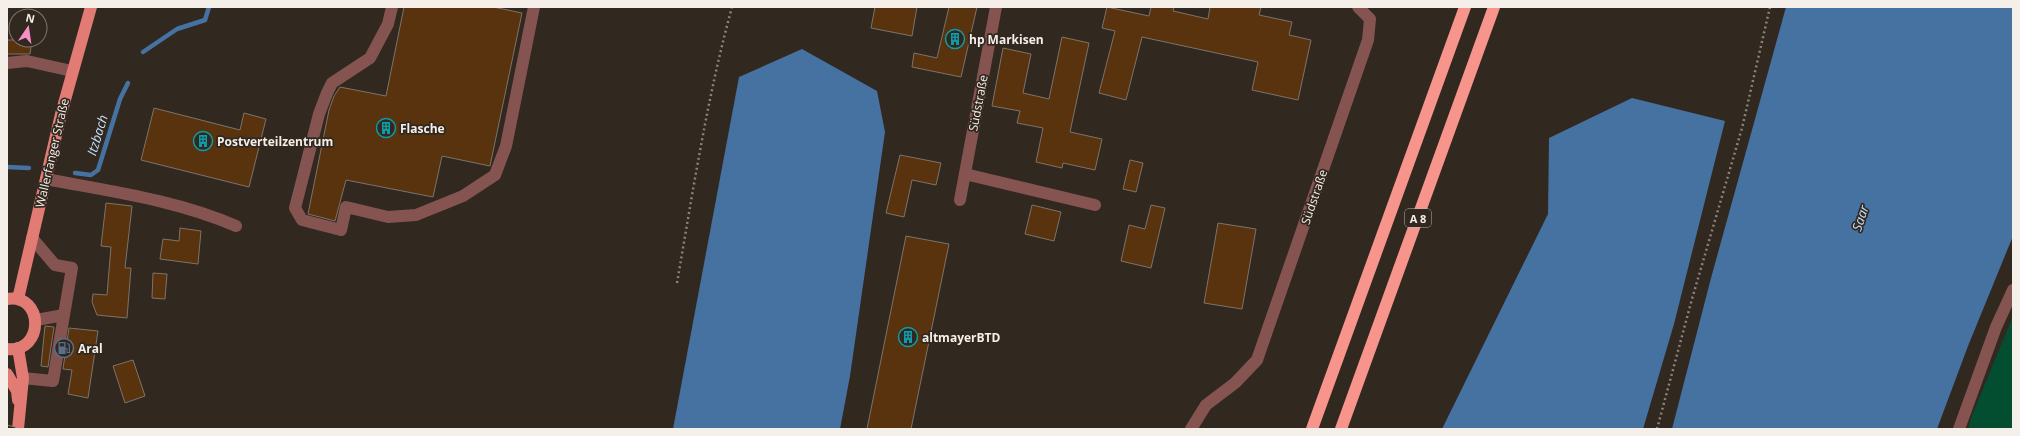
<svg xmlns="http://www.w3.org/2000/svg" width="2020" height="436" font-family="'Open Sans',sans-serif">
<rect width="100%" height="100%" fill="#312820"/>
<!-- green -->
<path fill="#034d31" d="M2013,316V429H1968L1971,418Z"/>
<!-- water -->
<path fill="#4672a2" d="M1786,7H2013V236L1968,346L1937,429H1672L1711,278Z
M802,49L877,91L885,132L850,376L840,429H673L739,77Z
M1632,98L1725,121L1674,324L1643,429H1442L1548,214L1549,138Z"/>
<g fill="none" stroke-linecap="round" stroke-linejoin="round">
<!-- stream -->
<path stroke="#4672a2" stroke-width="4.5" d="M143,52L177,29L205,20L209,7
M7,167L29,168
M75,173L91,175L98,170L120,99L128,83"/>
</g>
<!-- building -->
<path fill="#58330e" stroke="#7e736a" d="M404,7H493L522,13L490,166L442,156L433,197L346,180L335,221L308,214L329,110L334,96L340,87L386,96Z
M875,7H917L912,36L871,28Z
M949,7H977L961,77L912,67L914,53L937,58Z
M1107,7L1149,16L1151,7H1174L1173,11L1208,19L1210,7H1261L1259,15L1292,22L1289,35L1311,40L1298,100L1252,90L1258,62L1142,37L1126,100L1099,93L1115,31L1102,28Z
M1062,37L1089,43L1070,132L1102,139L1095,170L1063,163L1062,168L1036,162L1043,128L1017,123L1020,111L992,106L1003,48L1031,54L1023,93L1049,99Z
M7,40H32L30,54H7Z
M154,108L240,130L244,113L266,119L249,187L141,160Z
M900,155L941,163L936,185L912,180L904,217L886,213Z
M1130,160L1143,163L1136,192L1123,189Z
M106,203L132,206L125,268H131L127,318L97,315L92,302L93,294L107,295L111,247L101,246Z
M1032,205L1061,212L1054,241L1025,234Z
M1151,205L1165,208L1151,268L1121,261L1129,225L1145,229Z
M1218,223L1256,229L1242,309L1204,303Z
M180,228L201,231L198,264L160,259L163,239L179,241Z
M906,236L949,244L911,429H867Z
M153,273L167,274L165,299L152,298Z
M45,326L54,327L48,367L41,366Z
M69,328L98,331L88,398L68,394L72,370L63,369Z
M133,360L145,396L125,403L113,366Z"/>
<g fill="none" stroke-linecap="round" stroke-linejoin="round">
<!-- path -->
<path stroke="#8b837c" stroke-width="2.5" stroke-dasharray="2 3" stroke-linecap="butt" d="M677,283C693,191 707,98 732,7
M1657,429L1692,299L1742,128L1770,7"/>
<!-- minor -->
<path stroke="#865450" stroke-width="12" d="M392,7L388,24L370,58L332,83L327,93L319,114L295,208L302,220L341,230L346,207L388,217L416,215L463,196L495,175L506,146L534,7
M7,63L27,61L72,71
M965,174L1095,205
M46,179C109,191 177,200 236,226
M960,200L996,7
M32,238L55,265L72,268L64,315L36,320
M23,378L53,381L64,315
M1191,429L1206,405L1235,383L1257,360L1368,40L1370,19L1358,7
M1959,429L1996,327L2013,290"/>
<!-- major -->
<path stroke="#e17b74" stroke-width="12" d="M7,299C44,293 45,353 7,349
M18,299L61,114L91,7
M18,348L23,378L18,429
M7,374L17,391L18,400"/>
<!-- highway -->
<path stroke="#f7948c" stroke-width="12" d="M1312,429L1465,7
M1341,429L1494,7"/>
<!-- rail casing -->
<g stroke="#968e87" stroke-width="4.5">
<path id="rail" d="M7,427L15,429"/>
</g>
<!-- rail -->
<use href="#rail" stroke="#312820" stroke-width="3" stroke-dasharray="9" stroke-linecap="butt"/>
</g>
<!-- icons -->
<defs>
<g id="building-ring" transform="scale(1)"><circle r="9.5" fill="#312820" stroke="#0f9aa8" stroke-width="1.5"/><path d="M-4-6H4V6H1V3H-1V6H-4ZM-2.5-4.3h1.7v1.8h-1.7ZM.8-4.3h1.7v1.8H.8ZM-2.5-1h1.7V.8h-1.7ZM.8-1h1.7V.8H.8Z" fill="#0f9aa8"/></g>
<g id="fuel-ring" transform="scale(1)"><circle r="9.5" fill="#312820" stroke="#5c6f8a" stroke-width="1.5"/><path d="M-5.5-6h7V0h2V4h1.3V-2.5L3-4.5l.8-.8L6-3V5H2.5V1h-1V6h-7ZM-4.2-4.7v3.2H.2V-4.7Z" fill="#5c6f8a"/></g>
</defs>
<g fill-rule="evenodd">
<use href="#building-ring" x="955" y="39"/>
<use href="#building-ring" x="386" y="128"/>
<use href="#building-ring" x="203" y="141"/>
<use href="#building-ring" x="908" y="337"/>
<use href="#fuel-ring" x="64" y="348"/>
</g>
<g text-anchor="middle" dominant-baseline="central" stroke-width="3.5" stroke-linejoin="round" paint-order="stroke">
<!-- shield labels -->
<rect fill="#312820" stroke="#bab3ad" stroke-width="1" x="1405" y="209" width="26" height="18" rx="3"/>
<g font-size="11" font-weight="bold" fill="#f5efe9">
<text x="1418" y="218">A 8</text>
</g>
<!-- poi labels -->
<g font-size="12" font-weight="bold" fill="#f5efe9" stroke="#312820" text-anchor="start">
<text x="969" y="39">hp Markisen</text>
<text x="400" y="128">Flasche</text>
<text x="217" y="141">Postverteilzentrum</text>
<text x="922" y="337">altmayerBTD</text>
<text x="78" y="348">Aral</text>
</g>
<!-- street labels -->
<g font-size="12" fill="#f5efe9" stroke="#312820">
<text transform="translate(978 103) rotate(-79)">Südstraße</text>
<text transform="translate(52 153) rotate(-77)">Wallerfanger Straße</text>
<text transform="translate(1314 197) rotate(-71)">Südstraße</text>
</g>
<!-- water labels -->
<g font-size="13" font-style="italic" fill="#c7e1fd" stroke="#312820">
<text transform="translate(97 135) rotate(-73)">Itzbach</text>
<text transform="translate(1860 218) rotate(-72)">Saar</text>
</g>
</g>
<!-- border -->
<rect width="2020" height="436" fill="none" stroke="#f5efe9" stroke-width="16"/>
<!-- north arrow -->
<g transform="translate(28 28) rotate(13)"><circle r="19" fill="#312820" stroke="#7f7870"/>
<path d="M0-3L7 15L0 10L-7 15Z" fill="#fa8fc7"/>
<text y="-6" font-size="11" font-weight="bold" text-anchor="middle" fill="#f5efe9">N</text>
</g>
</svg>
